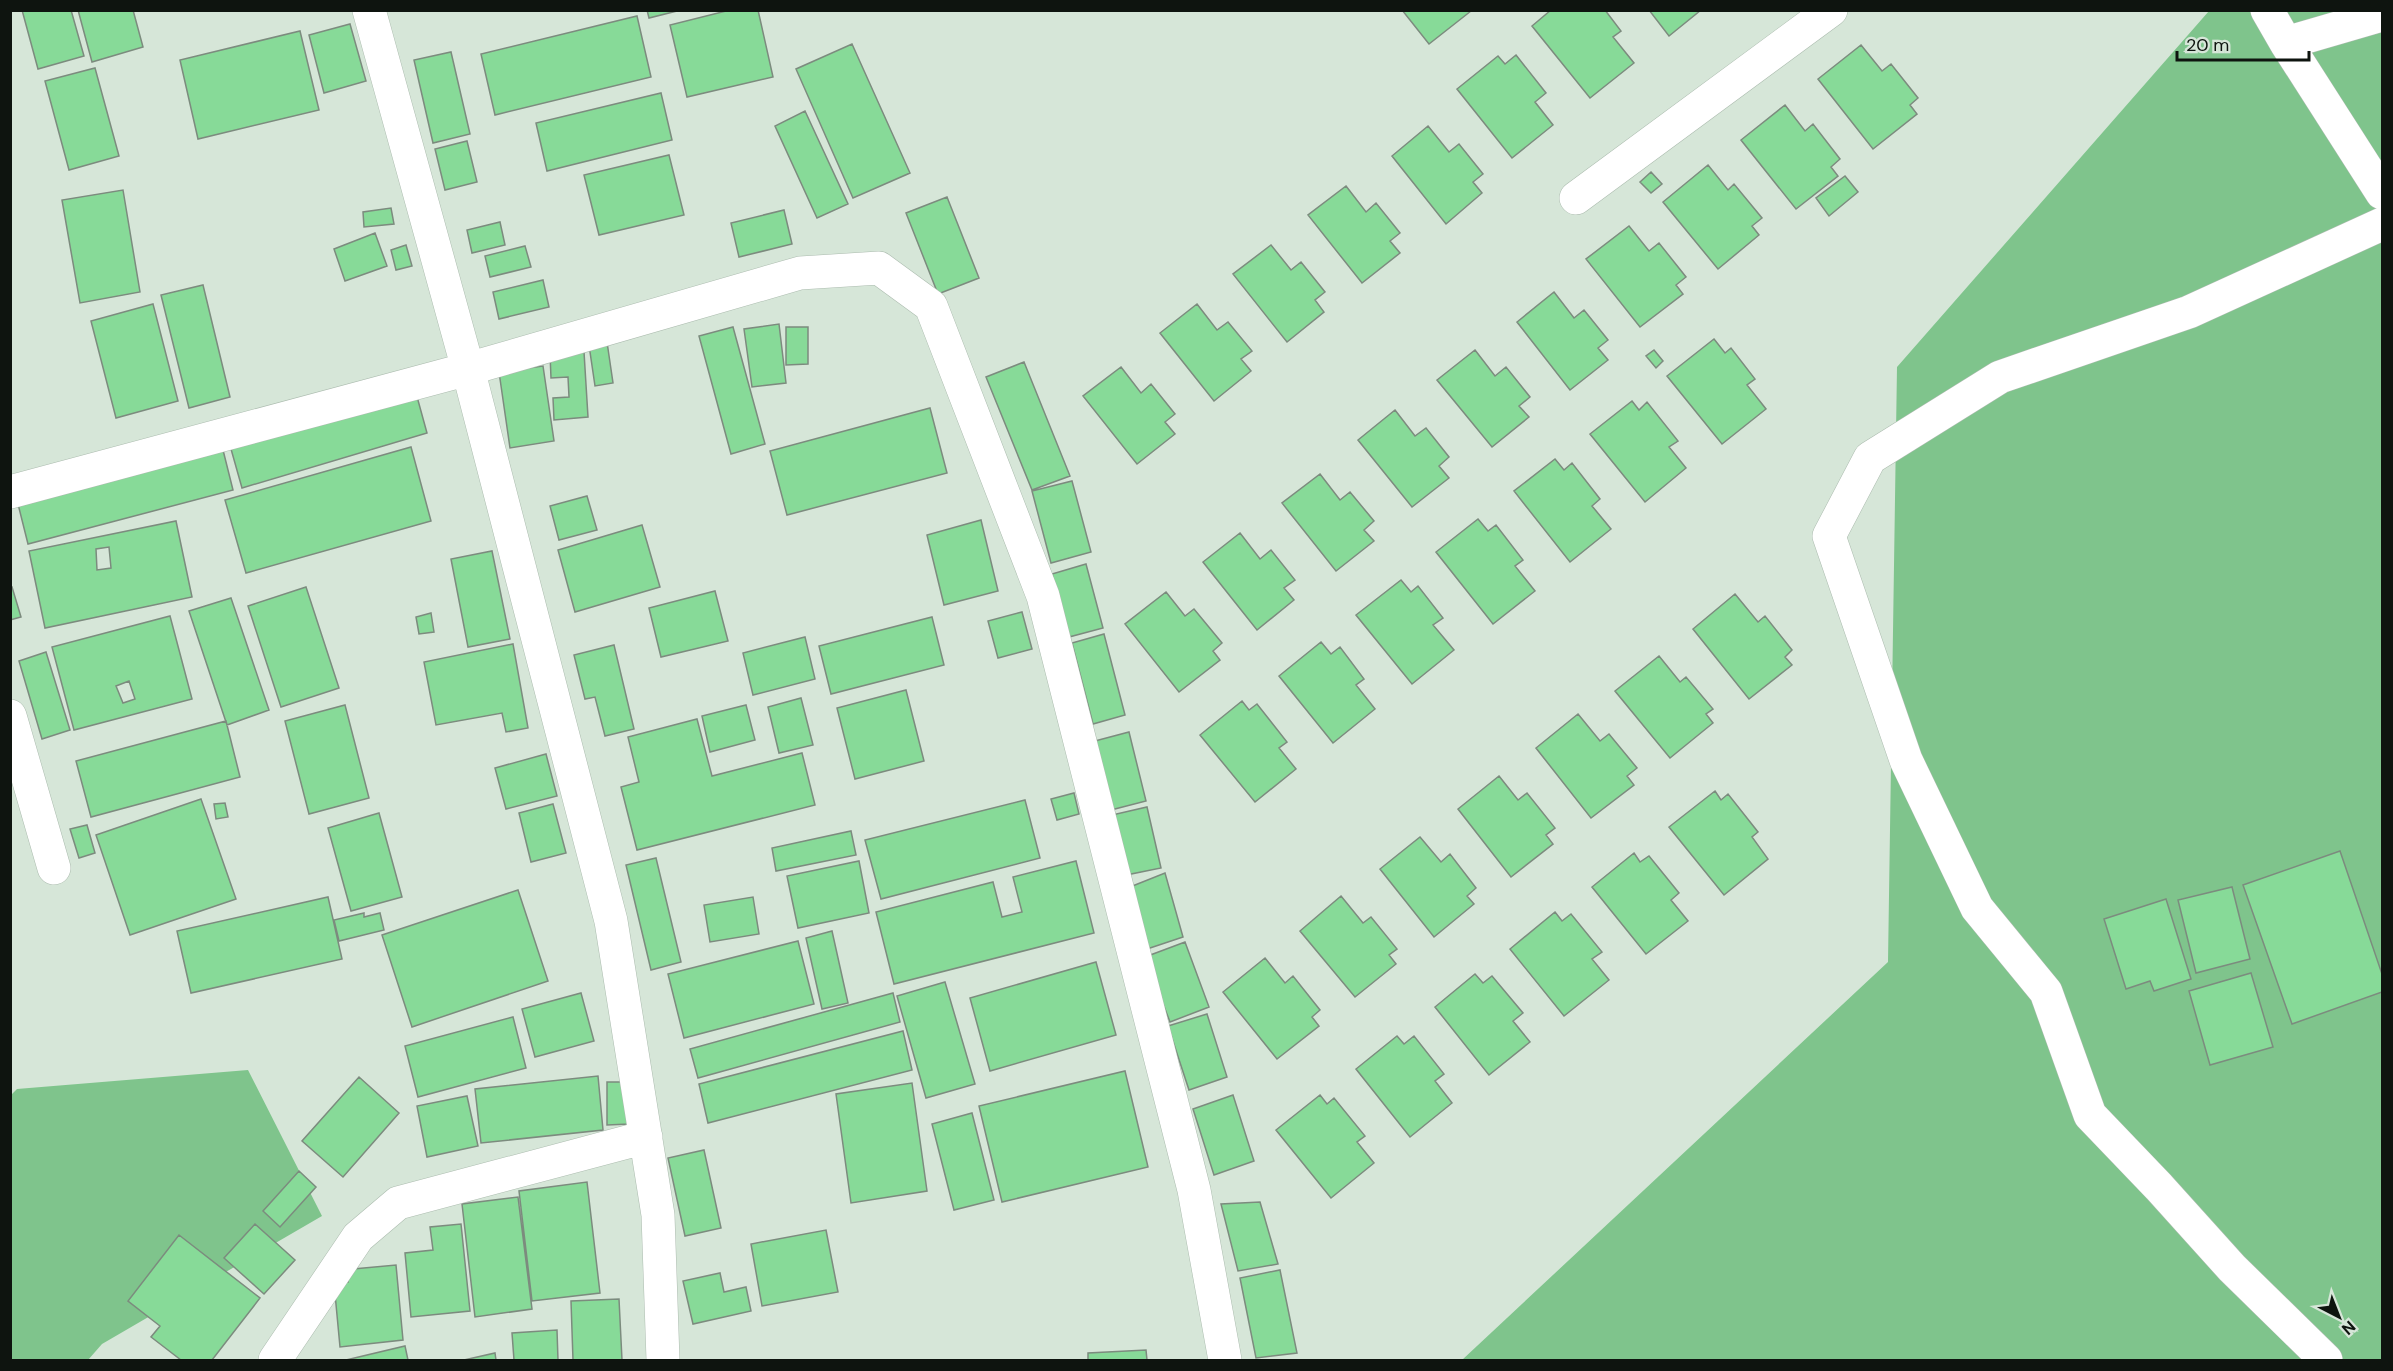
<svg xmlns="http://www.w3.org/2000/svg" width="2393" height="1371" font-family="'DM Sans',sans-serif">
<rect width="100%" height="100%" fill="#d6e6d8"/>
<!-- green -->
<path fill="#7fc48c" d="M2209,11H2382V1360H1462L1888,962L1897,367Z
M248,1070L322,1216L102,1344L88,1360H11V1095L17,1089Z"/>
<!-- building -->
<path fill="#87da98" stroke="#7c8b7e" stroke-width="1.5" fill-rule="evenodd" d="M22,10H71L84,56L38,69Z
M78,10H133L143,47L92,62Z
M647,10H681L649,18Z
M730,10H758L773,77L687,97L670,25Z
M1402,10H1471V11L1429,44Z
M1551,10H1605L1621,31L1613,37L1634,63L1590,98L1532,26Z
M1649,10H1701L1669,36Z
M637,16L651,77L495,115L481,54Z
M350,24L366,81L324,93L309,35Z
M300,31L319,110L198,139L180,60Z
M852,44L910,173L853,198L796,69Z
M1861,45L1882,71L1891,64L1918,98L1910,105L1917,114L1873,149L1818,79Z
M451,52L470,134L433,143L414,60Z
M1516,55L1546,93L1535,102L1553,125L1512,158L1457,89L1498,56L1505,64Z
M95,68L119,156L69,170L45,81Z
M661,93L672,140L547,171L536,123Z
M1785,105L1805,131L1813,124L1840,159L1831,167L1838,176L1796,209L1741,140Z
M805,111L848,204L817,218L775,126Z
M1428,126L1449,152L1459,144L1483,174L1473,182L1482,193L1446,224L1392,156Z
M467,141L477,182L445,190L435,149Z
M669,155L684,215L599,235L584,175Z
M1708,165L1728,190L1734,184L1762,218L1752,226L1759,235L1718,269L1663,202Z
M1651,172L1662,184L1651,193L1640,182Z
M1845,176L1858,192L1829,216L1816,198Z
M1346,186L1366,212L1376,203L1400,233L1390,241L1400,253L1362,283L1308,215Z
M123,190L140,292L80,303L62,200Z
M947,197L979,278L938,294L906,213Z
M391,208L394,224L364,227L363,212Z
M784,210L792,244L739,257L731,223Z
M500,222L505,245L472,253L467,230Z
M1629,226L1649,251L1659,243L1686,277L1676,285L1683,294L1640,327L1586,259Z
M375,233L387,266L345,281L334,249Z
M406,245L412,266L396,270L391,250Z
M1271,245L1291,270L1301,262L1325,292L1315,300L1324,312L1287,342L1233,274Z
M525,246L531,267L490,277L485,256Z
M543,280L549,307L499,319L493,292Z
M203,285L230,397L189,408L161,295Z
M1554,292L1574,318L1584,310L1608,340L1598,348L1608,360L1570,390L1517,322Z
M153,304L178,401L116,418L91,321Z
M1197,304L1217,330L1228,322L1252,351L1241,359L1251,371L1214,401L1160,333Z
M779,324L786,383L752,387L744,329Z
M733,327L765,444L731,454L699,336Z
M786,327H808V364L786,365Z
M1714,339L1725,353L1731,348L1755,379L1747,385L1766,409L1722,444L1667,376Z
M607,342L613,383L595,386L589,345Z
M1475,350L1495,376L1506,367L1530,397L1519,406L1529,417L1492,447L1437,380Z
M1654,350L1663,361L1656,368L1646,356Z
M584,352L588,417L554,420L553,398L569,397L568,377L551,378L550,354Z
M1024,362L1070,476L1032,490L986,377Z
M543,366L554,441L510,448L499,372Z
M1121,367L1141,393L1151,384L1175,414L1165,422L1175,434L1137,464L1083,396Z
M416,393L427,433L242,488L231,449Z
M1632,401L1639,410L1647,402L1678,441L1669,447L1686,468L1645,502L1590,434Z
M930,408L947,473L787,515L770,451Z
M1395,410L1415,436L1426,428L1449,457L1439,466L1449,478L1412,507L1358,440Z
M222,446L233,490L28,544L17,500Z
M411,447L431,521L246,573L225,500Z
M1555,459L1564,470L1572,463L1600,499L1592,506L1611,529L1570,562L1514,491Z
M1320,474L1340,500L1350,492L1374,521L1364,530L1374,541L1336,571L1282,503Z
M1072,481L1091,552L1051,563L1032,491Z
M587,496L597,530L559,540L550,506Z
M1478,519L1488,531L1496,525L1523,560L1515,566L1535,591L1493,624L1436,552Z
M981,520L998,591L944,605L927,535Z
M176,521L192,597L45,628L29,551ZM109,547L111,568L97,570L96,549Z
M642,525L660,587L575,612L558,550Z
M1240,533L1260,559L1271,550L1295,580L1284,588L1294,600L1257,630L1203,562Z
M492,551L510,639L468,647L451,559Z
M1086,564L1103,628L1069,637L1052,574Z
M1401,580L1411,592L1418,586L1443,618L1433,625L1454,650L1412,684L1356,615Z
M12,587L21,617L10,620V588Z
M306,587L339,688L281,707L248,606Z
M715,591L728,641L661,657L649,608Z
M1166,592L1185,616L1194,609L1222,643L1213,651L1220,660L1179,692L1125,624Z
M1735,594L1758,622L1765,616L1792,650L1785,657L1792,665L1749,699L1693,629Z
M231,598L269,710L227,725L189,611Z
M1022,612L1032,649L998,658L988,621Z
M431,613L434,632L419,634L416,617Z
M170,616L192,699L74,730L52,647ZM129,681L135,699L123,703L116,686Z
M932,617L944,665L831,694L819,646Z
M1104,634L1125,715L1093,724L1072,643Z
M805,637L815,679L753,695L743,653Z
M1321,642L1331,654L1340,647L1364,679L1356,685L1375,709L1333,743L1279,676Z
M513,644L528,728L506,732L502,713L436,725L424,662Z
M614,645L634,729L605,736L595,697L585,699L574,655Z
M46,652L70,730L42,739L19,661Z
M1659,656L1680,682L1686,677L1713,709L1706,714L1713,723L1670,758L1615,691Z
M906,690L924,761L855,779L837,708Z
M801,698L813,745L779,753L768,707Z
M1242,701L1249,710L1257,704L1287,742L1279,748L1296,769L1255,802L1200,735Z
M345,705L369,798L309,814L285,721Z
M746,705L755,740L710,752L702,716Z
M1578,714L1600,741L1609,734L1637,768L1627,776L1634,785L1591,818L1536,748Z
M697,719L712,776L802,753L815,805L637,850L621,787L639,782L628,737Z
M226,721L240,777L91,817L76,761Z
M1129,732L1146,801L1107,811L1091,742Z
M546,754L557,796L506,809L495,768Z
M1499,776L1518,800L1527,793L1555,828L1546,835L1553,844L1511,877L1458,809Z
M1715,791L1721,800L1728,794L1758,832L1752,837L1768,859L1724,895L1669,827Z
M1074,793L1079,814L1057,820L1051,799Z
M201,799L236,899L130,935L96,835Z
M1025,800L1040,858L881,899L865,840Z
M225,803L228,817L216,819L214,804Z
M553,804L566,853L531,862L519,813Z
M1147,807L1161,868L1126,875L1112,815Z
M379,813L402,897L351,911L328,828Z
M87,825L95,853L79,858L70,829Z
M851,831L856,855L776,871L772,848Z
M1420,837L1441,862L1450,854L1476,888L1467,896L1474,904L1434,937L1380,869Z
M2340,851L2382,974V992L2292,1024L2243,885Z
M1634,853L1640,862L1649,856L1679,893L1671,900L1688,921L1646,954L1592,887Z
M656,858L681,962L651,970L626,865Z
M859,861L869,913L798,928L787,876Z
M1076,861L1094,933L894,984L876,912L993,882L1002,917L1022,912L1013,877Z
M1165,873L1183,937L1144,950L1125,889Z
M2232,887L2250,959L2196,973L2178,900Z
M518,890L548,981L412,1027L382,935Z
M1341,896L1363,923L1371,917L1397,949L1389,955L1396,964L1355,997L1300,931Z
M328,897L342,959L191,993L177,931Z
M753,897L759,934L710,942L704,905Z
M2166,899L2191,979L2154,991L2150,981L2126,989L2104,919Z
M1555,912L1562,921L1571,914L1602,952L1592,959L1609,980L1564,1016L1510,949Z
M364,913V917L380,913L384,930L339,941L334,920Z
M832,931L848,1003L822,1009L806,938Z
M798,941L814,1004L684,1038L668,974Z
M1185,942L1209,1007L1170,1022L1145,957Z
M1265,958L1285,983L1293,976L1320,1010L1312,1017L1319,1026L1277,1059L1223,992Z
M1096,962L1116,1035L990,1071L970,998Z
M2251,973L2273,1047L2210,1065L2189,991Z
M1475,974L1483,983L1492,976L1523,1013L1513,1021L1530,1042L1489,1075L1435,1007Z
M945,982L975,1084L926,1098L897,996Z
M581,993L594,1041L535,1057L522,1009Z
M893,993L900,1022L698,1078L690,1049Z
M1207,1014L1227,1077L1189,1090L1168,1026Z
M513,1017L526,1068L418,1097L405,1046Z
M903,1031L912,1070L708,1123L699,1084Z
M1397,1036L1404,1044L1414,1036L1444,1074L1435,1081L1452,1103L1410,1137L1356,1069Z
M1125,1071L1148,1167L1002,1202L979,1106Z
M598,1076L603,1130L481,1143L475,1089Z
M359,1077L399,1113L343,1177L302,1141Z
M607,1082H629V1124L607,1125Z
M912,1083L927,1191L851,1203L836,1094Z
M1233,1095L1254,1161L1214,1175L1193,1109Z
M1320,1095L1327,1104L1334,1098L1365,1136L1357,1142L1374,1163L1331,1198L1276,1130Z
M467,1096L478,1146L427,1157L417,1106Z
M972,1113L994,1200L954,1210L932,1124Z
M704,1150L721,1228L685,1236L668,1158Z
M299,1171L316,1187L280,1227L263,1211Z
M587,1182L600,1293L532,1301L519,1191Z
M518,1197L532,1309L475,1317L462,1204Z
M1260,1202L1278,1264L1238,1271L1221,1204Z
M255,1224L295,1260L264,1294L224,1258Z
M461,1224L470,1311L411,1317L405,1253L433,1250L430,1227Z
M826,1230L838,1292L762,1306L751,1244Z
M179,1235L260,1298L212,1360H181L151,1337L160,1326L128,1301Z
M396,1265L403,1340L340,1347L334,1283L348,1282L347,1274L353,1269Z
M1280,1270L1297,1353L1256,1358L1240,1278Z
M720,1273L724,1292L746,1287L751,1311L693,1324L683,1281Z
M619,1299L622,1360H573L571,1301Z
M557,1330L558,1360H514L512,1333Z
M405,1346L408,1360H346Z
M1146,1350L1147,1360H1088V1353Z
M495,1353L496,1360H464Z"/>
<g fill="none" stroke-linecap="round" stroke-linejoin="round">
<!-- street casing -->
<g stroke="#acbcaf" stroke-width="34">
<path id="street" d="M369,10L468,369L611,921L658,1215L663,1360
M2267,10L2286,43L2382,193
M2286,43L2382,15
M1576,198L1831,10
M10,492L468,369L800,273L879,268L931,306L1043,596L1194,1190L1225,1360
M10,716L54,868
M275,1360L358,1237L398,1203L646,1137
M2326,1360L2232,1268L2159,1187L2090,1115L2046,992L1977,908L1906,760L1829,536L1870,458L2000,377L2189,312L2382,224"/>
</g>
<!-- street -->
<use href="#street" stroke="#fff" stroke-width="33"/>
</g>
<!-- border -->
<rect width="2393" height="1371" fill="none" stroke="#0e140f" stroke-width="24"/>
<!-- north arrow -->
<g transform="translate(2339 1317) rotate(138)" stroke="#d6e6d8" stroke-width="4.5" paint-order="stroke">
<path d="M0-4.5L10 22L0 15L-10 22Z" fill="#0e140f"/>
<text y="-9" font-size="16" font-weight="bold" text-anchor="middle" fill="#0e140f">N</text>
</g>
<!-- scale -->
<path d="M2177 51v9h132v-9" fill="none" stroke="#0e140f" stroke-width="3"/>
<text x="2186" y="51" font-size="18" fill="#0e140f" stroke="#d6e6d8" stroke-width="4.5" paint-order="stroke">20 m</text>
</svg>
